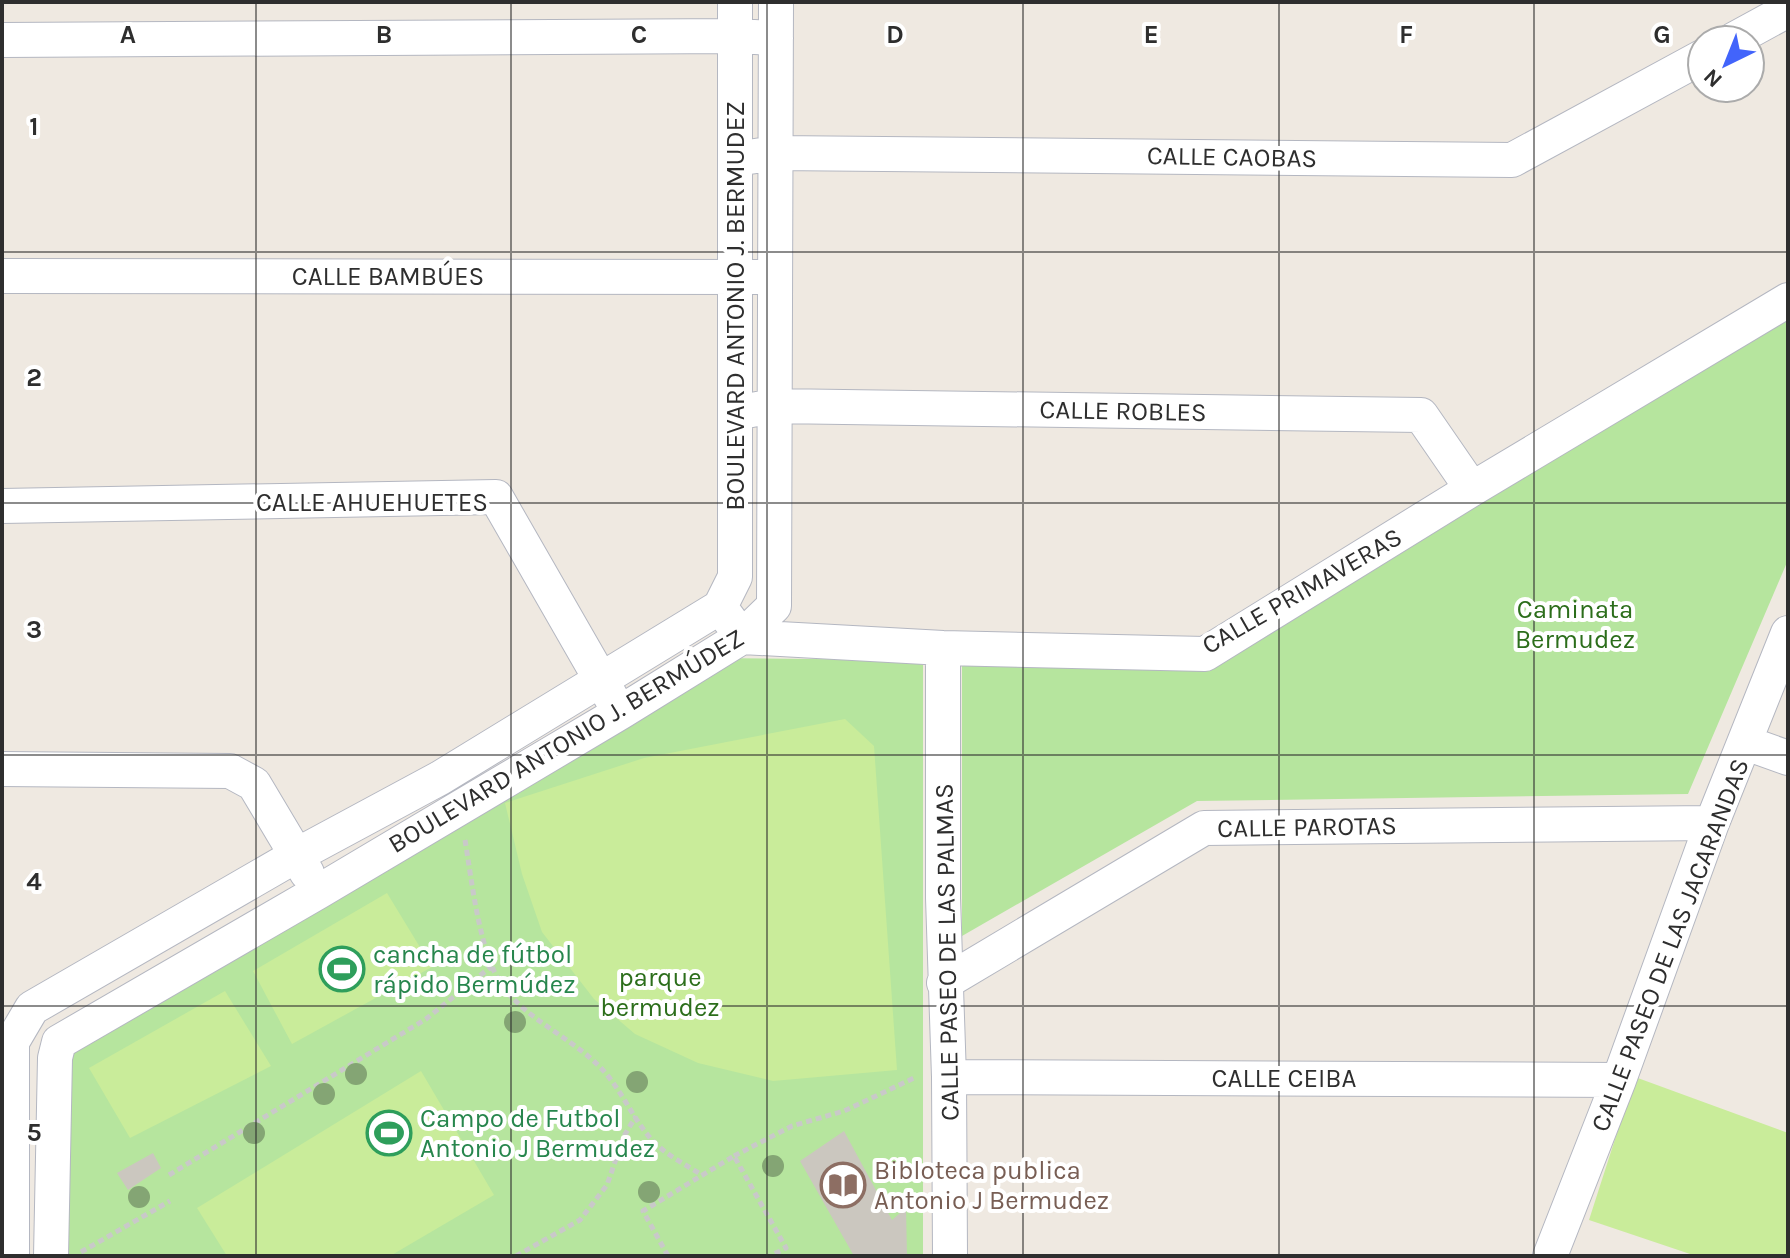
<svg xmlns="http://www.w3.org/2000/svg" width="1790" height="1258" font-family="Karla,sans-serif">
<rect width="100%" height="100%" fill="#efe9e1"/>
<!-- green -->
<path fill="#b6e59e" d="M1788,299V560L1688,794L1197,801L962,936V661L1182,658Z
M709,658L906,660L923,665V1256H58L65,1034Z"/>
<!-- pitch -->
<path fill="#c9ec9a" d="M845,719L874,746L897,1070L773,1081L698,1063L635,1034L594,999L542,932L522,874L505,803L644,758Z
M387,893L432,967L292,1044L253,971Z
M225,991L271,1066L130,1138L89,1068Z
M421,1071L494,1195L390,1256H227L197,1208Z
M1635,1077L1788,1133V1256H1696L1589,1220Z"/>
<!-- building -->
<path fill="#cbc7bf" d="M844,1131L892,1220L906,1208L907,1256H854L800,1161Z
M153,1153L161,1168L128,1190L117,1173Z"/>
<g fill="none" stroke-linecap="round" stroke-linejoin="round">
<!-- minor casing -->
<g stroke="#b4b7c1" stroke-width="36">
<path id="minor" d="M2,40L735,36L776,38
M1733,40L1788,10
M735,159L776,153L1512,160L1702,57
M2,276L775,277
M735,413L774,406L1421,415L1472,489
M2,506L496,497L612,699
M720,607L742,637L943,648L1205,654L1472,489L1788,300
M720,607L735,577V2
M943,648V898L949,1077L950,1256
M1746,743L1788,758
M2,769L230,771L254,784L307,873
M944,983L1204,828L1712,823
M949,1077L1619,1080
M12,1256V1042L32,1008L297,855L440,778L720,607
M51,1256L55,1058L59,1042L318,892L621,712L742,637L774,606L776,2
M1550,1256L1619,1080L1712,823L1788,633"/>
</g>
<!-- path -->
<path stroke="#c9c9c9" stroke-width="5" stroke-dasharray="6 4" stroke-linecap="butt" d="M465,840C472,881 480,962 507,992C533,1022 570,1038 598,1065C620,1086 632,1118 652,1140C666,1155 686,1165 702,1175
M734,1156L792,1126L844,1111L914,1078
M169,1175L426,1019L492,966
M81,1252L170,1201
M516,1256L580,1220L607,1185L624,1136L636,1116
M668,1256L643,1211L734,1156L786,1248L770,1256"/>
<!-- minor -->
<use href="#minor" stroke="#fff" stroke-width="34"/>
</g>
<!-- trees -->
<g fill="#84a574">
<circle cx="515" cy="1022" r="11"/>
<circle cx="356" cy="1074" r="11"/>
<circle cx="637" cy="1082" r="11"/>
<circle cx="324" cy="1094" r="11"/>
<circle cx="254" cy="1133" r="11"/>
<circle cx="773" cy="1166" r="11"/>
<circle cx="649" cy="1192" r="11"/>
<circle cx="139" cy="1197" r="11"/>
</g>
<!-- grid -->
<path fill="none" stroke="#2e2e2e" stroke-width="2" stroke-opacity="0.55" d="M256,2V1256M511,2V1256M767,2V1256M1023,2V1256M1279,2V1256M1534,2V1256M2,252H1788M2,503H1788M2,755H1788M2,1006H1788"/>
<!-- icons -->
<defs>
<g id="stadium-ring" transform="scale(2.3)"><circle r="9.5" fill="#fff" stroke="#2e9e5b" stroke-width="1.5"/><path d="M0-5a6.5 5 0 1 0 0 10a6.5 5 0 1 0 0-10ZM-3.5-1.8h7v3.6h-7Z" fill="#2e9e5b"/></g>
<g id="library-ring" transform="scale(2.3)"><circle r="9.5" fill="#fff" stroke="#8d6e63" stroke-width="1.5"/><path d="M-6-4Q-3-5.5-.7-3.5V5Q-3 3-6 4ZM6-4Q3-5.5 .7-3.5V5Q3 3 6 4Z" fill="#8d6e63"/></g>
</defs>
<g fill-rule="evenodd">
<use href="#stadium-ring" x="342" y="969"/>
<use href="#stadium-ring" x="389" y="1133"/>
<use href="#library-ring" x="843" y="1185"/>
</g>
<g text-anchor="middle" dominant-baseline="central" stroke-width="8" stroke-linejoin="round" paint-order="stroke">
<!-- street labels -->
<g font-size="26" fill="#2e2e2e" stroke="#fff">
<text transform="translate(1232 157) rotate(1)">CALLE CAOBAS</text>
<text x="388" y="276">CALLE BAMBÚES</text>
<text transform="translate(735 306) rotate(-90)">BOULEVARD ANTONIO J. BERMUDEZ</text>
<text transform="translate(1123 411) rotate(1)">CALLE ROBLES</text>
<text x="372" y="502">CALLE AHUEHUETES</text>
<text transform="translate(1302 591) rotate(-30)">CALLE PRIMAVERAS</text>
<text transform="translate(566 741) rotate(-31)">BOULEVARD ANTONIO J. BERMÚDEZ</text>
<text transform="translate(1307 827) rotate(-1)">CALLE PAROTAS</text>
<text transform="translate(1670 945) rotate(-69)">CALLE PASEO DE LAS JACARANDAS</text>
<text transform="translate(947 952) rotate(-91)">CALLE PASEO DE LAS PALMAS</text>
<text x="1284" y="1078">CALLE CEIBA</text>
</g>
<!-- park labels -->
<g font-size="26" fill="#2c6e1b" stroke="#fff">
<text x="1575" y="609">Caminata<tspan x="1575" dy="30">Bermudez</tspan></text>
<text x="660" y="977">parque<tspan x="660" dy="30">bermudez</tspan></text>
</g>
<!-- leisure labels -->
<g font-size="26" fill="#27864d" stroke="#fff" text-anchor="start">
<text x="373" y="954">cancha de fútbol<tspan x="373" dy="30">rápido Bermúdez</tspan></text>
<text x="420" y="1118">Campo de Futbol<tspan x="420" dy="30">Antonio J Bermudez</tspan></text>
</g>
<!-- education labels -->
<g font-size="26" fill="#785e54" stroke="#fff" text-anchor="start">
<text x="874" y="1170">Bibloteca publica<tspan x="874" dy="30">Antonio J Bermudez</tspan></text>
</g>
</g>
<g font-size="26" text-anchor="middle" font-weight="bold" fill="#2e2e2e" stroke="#fff" stroke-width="8" stroke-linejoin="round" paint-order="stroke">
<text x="128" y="43">A</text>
<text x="384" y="43">B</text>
<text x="639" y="43">C</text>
<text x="895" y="43">D</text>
<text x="1151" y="43">E</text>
<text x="1406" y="43">F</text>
<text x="1662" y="43">G</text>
<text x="34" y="135">1</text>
<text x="34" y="386">2</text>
<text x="34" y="638">3</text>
<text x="34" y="890">4</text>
<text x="34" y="1141">5</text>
</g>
<!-- border -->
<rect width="1790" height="1258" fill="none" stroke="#2e2e2e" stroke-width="8"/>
<!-- north arrow -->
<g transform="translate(1726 64) rotate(223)"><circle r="38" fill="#ffffff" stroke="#ababab" stroke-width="2"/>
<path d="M0-6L14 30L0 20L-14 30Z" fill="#4264fb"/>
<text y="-12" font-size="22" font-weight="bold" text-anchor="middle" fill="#2e2e2e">N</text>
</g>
</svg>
